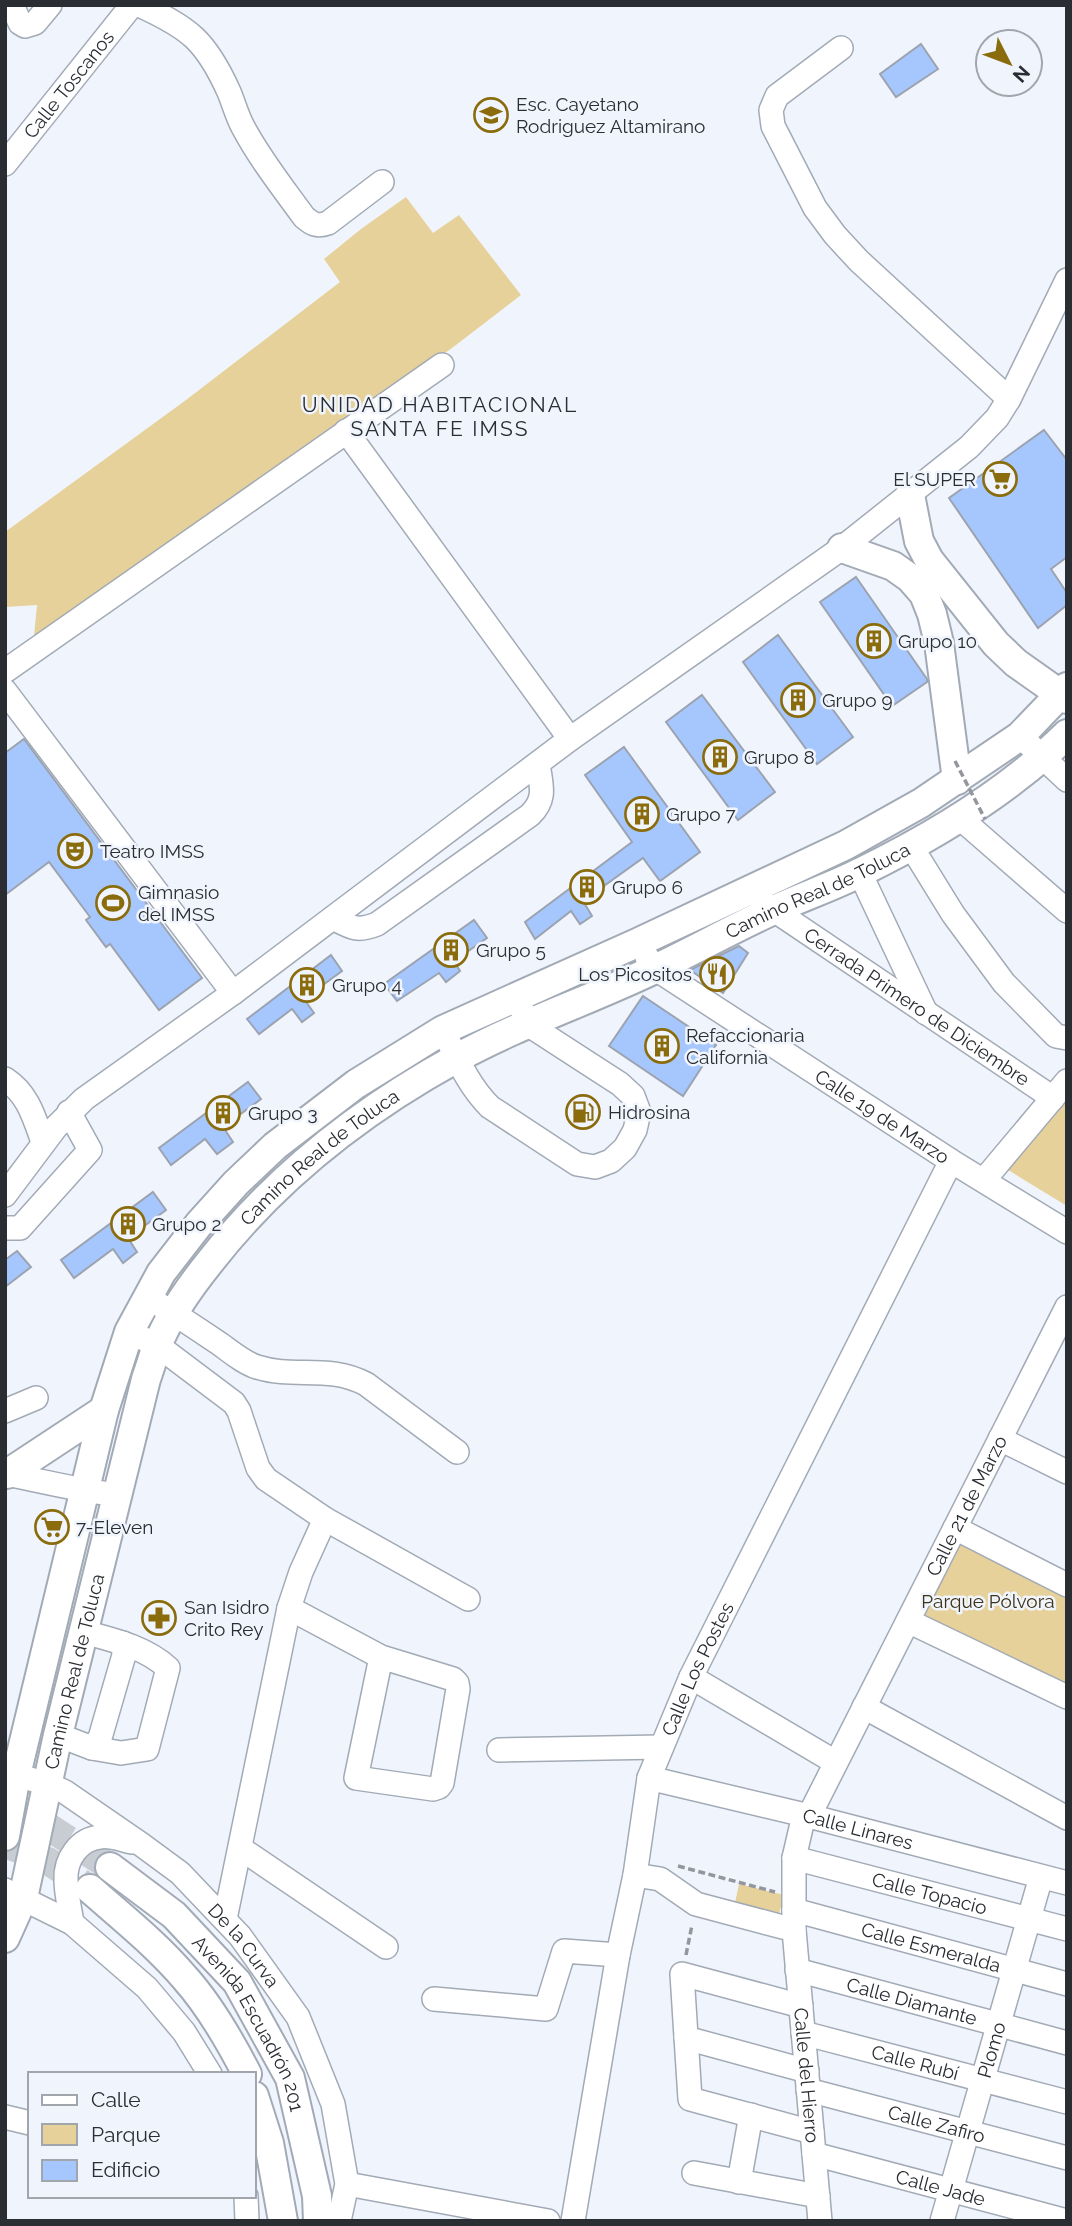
<svg xmlns="http://www.w3.org/2000/svg" width="1072" height="2226" font-family="Raleway,sans-serif">
<rect width="100%" height="100%" fill="#f0f5fd"/>
<!-- green -->
<path fill="#e7d19a" d="M406,197L433,233L459,215L521,295L456,345L44,644L34,636L37,605L5,607V532L186,400L340,282L324,259L361,229Z
M1067,1096V1206L1008,1170Z
M955,1536L1067,1595V1688L917,1612Z
M739,1884L784,1895L777,1922L733,1912Z"/>
<!-- building -->
<path fill="#a6c7fe" stroke="#9ca3b0" stroke-width="2" d="M921,44L938,69L896,97L880,74Z
M1044,430L1067,460V557L1051,569L1067,593V605L1038,628L949,498Z
M856,577L927,679V682L892,706L820,602Z
M778,635L853,737L817,764L743,662Z
M702,695L775,792L738,820L666,722Z
M24,739L202,978L159,1010L110,944L106,947L86,920L90,917L49,862L5,895V753Z
M624,747L700,852L660,881L643,858L583,901L592,916L580,924L571,911L535,939L525,922L632,842L585,775Z
M474,920L487,938L454,961L460,971L446,982L439,973L397,1001L384,984Z
M739,946L748,953L723,993L690,970Z
M331,955L342,971L304,999L314,1013L302,1022L292,1009L259,1034L247,1019Z
M643,996L716,1045L683,1096L609,1046Z
M248,1082L261,1099L223,1127L233,1142L217,1154L205,1139L171,1165L159,1148Z
M153,1192L166,1210L128,1238L137,1252L123,1263L113,1249L74,1278L61,1260Z
M17,1251L31,1267L5,1287V1260Z"/>
<g fill="none" stroke-linecap="round" stroke-linejoin="round">
<!-- major-tunnel -->
<path stroke="#c8cdd4" stroke-width="28" stroke-dasharray="28 14" stroke-linecap="butt" d="M5,1812L41,1822L110,1867
M5,1844L48,1861L86,1886"/>
<!-- minor casing -->
<g stroke="#a2aab6" stroke-width="26">
<g id="minor">
<path d="M12,5L20,23L25,26L35,23L50,5"/>
<path d="M139,5C190,28 206,41 229,92C234,104 237,116 243,127C260,159 283,188 304,217C312,224 317,227 328,223L382,182"/>
<path d="M841,48L777,96L771,110L773,126L815,208L835,235L859,261L1009,399"/>
<path id="s1" d="M5,164L132,5"/>
<path d="M346,431L570,739"/>
<path d="M5,671L442,365"/>
<path d="M5,691L233,993"/>
<path d="M1020,736L1067,780"/>
<path d="M960,818L1067,911"/>
<path d="M911,846L953,914L1004,983L1056,1036L1067,1038"/>
<path d="M860,873L926,1013"/>
<path id="s2" d="M762,902L1053,1098"/>
<path d="M333,918C352,928 357,932 377,924L530,815C547,799 541,785 538,764"/>
<path id="s3" d="M647,957L656,969L665,975L951,1161L1067,1232"/>
<path d="M443,1030C457,1058 468,1085 490,1107L577,1164L595,1167L611,1161L625,1148L635,1130L639,1112L633,1096L620,1084L529,1025L516,997"/>
<path d="M5,1079C28,1094 34,1117 43,1142"/>
<path d="M984,1180L1067,1081"/>
<path d="M5,1195L56,1127L84,1099L233,993L570,739L842,548L969,447L997,418L1009,399L1067,280"/>
<path d="M5,1228H20L90,1150L69,1112"/>
<path d="M148,1298C173,1312 196,1328 220,1344C231,1352 244,1363 257,1367C294,1379 329,1364 366,1384L457,1452"/>
<path d="M144,1339L157,1345L234,1403L239,1411L258,1468L266,1479L325,1519L468,1599"/>
<path d="M5,1411L36,1398"/>
<path d="M1000,1439L1067,1472"/>
<path d="M5,1474C43,1481 80,1491 118,1495"/>
<path d="M955,1528L1067,1585"/>
<path d="M289,1608L381,1657L356,1778L433,1789L439,1787L442,1783L458,1689L457,1683L453,1679L381,1657"/>
<path d="M908,1621L1067,1697"/>
<path d="M691,1677L835,1762"/>
<path d="M864,1707L1067,1818"/>
<path d="M58,1735L92,1748L121,1753L147,1749L168,1668C145,1647 113,1640 84,1632"/>
<path d="M92,1748L100,1738L124,1655L123,1643"/>
<path d="M499,1750L661,1747"/>
<path id="s4" d="M5,1772L48,1784L65,1792L142,1845L180,1873L240,1936L298,2017L333,2104L347,2184L339,2221"/>
<path id="s5" d="M649,1778L809,1816L1067,1883"/>
<path id="s6" d="M804,1815L794,1858V1930L820,2221"/>
<path id="s7" d="M809,1816L1067,1307"/>
<path d="M240,1848L386,1947"/>
<path id="s8" d="M794,1858L1067,1929"/>
<path d="M635,1875L660,1879L696,1904L794,1930"/>
<path d="M5,1890L72,1923L147,1988L184,2032L210,2074"/>
<path id="s9" d="M794,1910L1067,1984"/>
<path d="M225,1919L289,1608L301,1572L325,1519"/>
<path d="M72,1923C70,1909 66,1894 66,1880C65,1859 79,1839 100,1837C110,1835 122,1840 132,1842"/>
<path id="s10" d="M797,1970L1067,2043"/>
<path d="M434,1999L546,2009L564,1951L618,1955"/>
<path d="M801,2006L682,1974L690,2099L812,2132"/>
<path id="s11" d="M803,2033L1067,2102"/>
<path d="M686,2038L807,2071"/>
<path id="s12" d="M808,2090L1067,2158"/>
<path d="M5,2117L30,2123"/>
<path id="s13" d="M814,2154L1067,2221"/>
<path d="M694,2173L818,2196"/>
<path d="M739,2182L751,2115"/>
<path d="M347,2184L548,2221"/>
<path d="M246,2196L247,2221"/>
<path id="s14" d="M573,2221L618,1955L635,1875L649,1778L691,1677L951,1161"/>
<path id="s15" d="M942,2221L1041,1877"/>
</g>
</g>
<!-- major casing -->
<g stroke="#a2aab6" stroke-width="32">
<g id="major">
<path d="M910,495L919,541L929,560L996,644L1016,663L1067,699"/>
<path d="M842,548L893,566L910,578L924,594L932,614L939,643L957,780"/>
<path d="M7,1474L104,1410"/>
<path d="M5,1836L16,1775L104,1410L129,1332L161,1273L199,1224L236,1183L275,1146L356,1084L443,1030L637,943L846,845L921,803L1020,736L1067,687"/>
<path id="s16" d="M110,1867L174,1915L237,1982L290,2078L317,2196L318,2221"/>
<path d="M90,1889C123,1918 157,1945 185,1978C210,2006 230,2041 247,2074"/>
<path id="s17" d="M5,1938L23,1898L58,1735L146,1379C150,1368 153,1357 157,1346C169,1316 189,1288 209,1263C275,1178 362,1110 457,1058C521,1023 591,1000 657,968C697,949 736,927 776,909C804,896 834,886 861,872C935,836 1008,792 1067,734"/>
<path d="M254,2096L269,2143L283,2221"/>
</g>
</g>
<!-- path -->
<path stroke="#93979d" stroke-width="3.5" stroke-dasharray="7 3.5" stroke-linecap="butt" d="M678,1866L775,1892
M686,1955L692,1925"/>
<!-- minor -->
<use href="#minor" stroke="#fff" stroke-width="23"/>
<!-- major -->
<use href="#major" stroke="#fff" stroke-width="28"/>
<!-- path-bridge -->
<path stroke="#93979d" stroke-width="3.5" stroke-dasharray="7 3.5" stroke-linecap="butt" d="M955,761L985,819"/>
</g>
<!-- icons -->
<defs>
<g id="school-ring" transform="scale(1.75)"><circle r="9.5" fill="#f0f5fd" stroke="#8a6c0c" stroke-width="1.5"/><path d="M0-5L7-2L0 1L-7-2ZM-4 1L0 2.5L4 1V4Q0 6-4 4Z" fill="#8a6c0c"/></g>
<g id="supermarket-ring" transform="scale(1.75)"><circle r="9.5" fill="#f0f5fd" stroke="#8a6c0c" stroke-width="1.5"/><path d="M-6-5.5h2.5l.6 2H6L4.5 2H-2.5L-4.4-4H-6ZM-1.5 3.2a1.3 1.3 0 1 0 .1 0ZM3 3.2a1.3 1.3 0 1 0 .1 0Z" fill="#8a6c0c"/></g>
<g id="building-ring" transform="scale(1.75)"><circle r="9.5" fill="#f0f5fd" stroke="#8a6c0c" stroke-width="1.5"/><path d="M-4-6H4V6H1V3H-1V6H-4ZM-2.5-4.3h1.7v1.8h-1.7ZM.8-4.3h1.7v1.8H.8ZM-2.5-1h1.7V.8h-1.7ZM.8-1h1.7V.8H.8Z" fill="#8a6c0c"/></g>
<g id="theatre-ring" transform="scale(1.75)"><circle r="9.5" fill="#f0f5fd" stroke="#8a6c0c" stroke-width="1.5"/><path d="M-5-5.5Q0-4 5-5.5V0Q5 5 0 6Q-5 5-5 0ZM-3.3-2.5H-1v1.5H-3.3ZM1-2.5H3.3v1.5H1ZM-2.8 1Q0 5.5 2.8 1Z" fill="#8a6c0c"/></g>
<g id="stadium-ring" transform="scale(1.75)"><circle r="9.5" fill="#f0f5fd" stroke="#8a6c0c" stroke-width="1.5"/><path d="M0-5a6.5 5 0 1 0 0 10a6.5 5 0 1 0 0-10ZM-3.5-1.8h7v3.6h-7Z" fill="#8a6c0c"/></g>
<g id="restaurant-ring" transform="scale(1.75)"><circle r="9.5" fill="#f0f5fd" stroke="#8a6c0c" stroke-width="1.5"/><path d="M-5-6h1v4h1v-4h1v4h1v-4h1v5L-1.5 .5V6h-2V.5L-5-1ZM5-6V6H3V1.5H1.5Q1.5-4 5-6Z" fill="#8a6c0c"/></g>
<g id="fuel-ring" transform="scale(1.75)"><circle r="9.5" fill="#f0f5fd" stroke="#8a6c0c" stroke-width="1.5"/><path d="M-5.5-6h7V0h2V4h1.3V-2.5L3-4.5l.8-.8L6-3V5H2.5V1h-1V6h-7ZM-4.2-4.7v3.2H.2V-4.7Z" fill="#8a6c0c"/></g>
<g id="pharmacy-ring" transform="scale(1.75)"><circle r="9.5" fill="#f0f5fd" stroke="#8a6c0c" stroke-width="1.5"/><path d="M-2-6h4v4h4v4h-4v4h-4v-4h-4v-4h4Z" fill="#8a6c0c"/></g>
</defs>
<g fill-rule="evenodd">
<use href="#school-ring" x="491" y="115"/>
<use href="#supermarket-ring" x="1000" y="479"/>
<use href="#building-ring" x="874" y="641"/>
<use href="#building-ring" x="798" y="700"/>
<use href="#building-ring" x="720" y="757"/>
<use href="#building-ring" x="642" y="814"/>
<use href="#theatre-ring" x="75" y="851"/>
<use href="#building-ring" x="587" y="887"/>
<use href="#stadium-ring" x="113" y="903"/>
<use href="#building-ring" x="451" y="950"/>
<use href="#restaurant-ring" x="717" y="974"/>
<use href="#building-ring" x="307" y="985"/>
<use href="#building-ring" x="662" y="1046"/>
<use href="#fuel-ring" x="583" y="1112"/>
<use href="#building-ring" x="223" y="1113"/>
<use href="#building-ring" x="128" y="1224"/>
<use href="#supermarket-ring" x="52" y="1527"/>
<use href="#pharmacy-ring" x="159" y="1618"/>
</g>
<g text-anchor="middle" dominant-baseline="central" stroke-width="5" stroke-linejoin="round" paint-order="stroke">
<!-- street labels -->
<g font-size="19" fill="#2a2d32" stroke="#f0f5fd">
<text stroke="none"><textPath href="#s1" startOffset="102">Calle Toscanos</textPath></text>
<text stroke="none"><textPath href="#s17" startOffset="1432">Camino Real de Toluca</textPath></text>
<text stroke="none"><textPath href="#s2" startOffset="187">Cerrada Primero de Diciembre</textPath></text>
<text stroke="none"><textPath href="#s3" startOffset="285">Calle 19 de Marzo</textPath></text>
<text stroke="none"><textPath href="#s17" startOffset="864">Camino Real de Toluca</textPath></text>
<text stroke="none"><textPath href="#s7" startOffset="348">Calle 21 de Marzo</textPath></text>
<text stroke="none"><textPath href="#s14" startOffset="569">Calle Los Postes</textPath></text>
<text stroke="none"><textPath href="#s17" startOffset="276">Camino Real de Toluca</textPath></text>
<text stroke="none"><textPath href="#s5" startOffset="215">Calle Linares</textPath></text>
<text stroke="none"><textPath href="#s8" startOffset="140">Calle Topacio</textPath></text>
<text stroke="none"><textPath href="#s4" startOffset="301">De la Curva</textPath></text>
<text stroke="none"><textPath href="#s9" startOffset="142">Calle Esmeralda</textPath></text>
<text stroke="none"><textPath href="#s10" startOffset="119">Calle Diamante</textPath></text>
<text stroke="none"><textPath href="#s16" startOffset="214">Avenida Escuadrón 201</textPath></text>
<text stroke="none"><textPath href="#s15" startOffset="178">Plomo</textPath></text>
<text stroke="none"><textPath href="#s11" startOffset="116">Calle Rubí</textPath></text>
<text stroke="none"><textPath href="#s6" startOffset="262">Calle del Hierro</textPath></text>
<text stroke="none"><textPath href="#s12" startOffset="133">Calle Zafiro</textPath></text>
<text stroke="none"><textPath href="#s13" startOffset="131">Calle Jade</textPath></text>
</g>
<!-- poi labels -->
<g font-size="19" fill="#2a2d32" stroke="#f0f5fd" text-anchor="start">
<text x="516" y="104">Esc. Cayetano<tspan x="516" dy="22">Rodriguez Altamirano</tspan></text>
<text x="976" y="479" text-anchor="end">El SUPER</text>
<text x="898" y="641">Grupo 10</text>
<text x="822" y="700">Grupo 9</text>
<text x="744" y="757">Grupo 8</text>
<text x="666" y="814">Grupo 7</text>
<text x="100" y="851">Teatro IMSS</text>
<text x="612" y="887">Grupo 6</text>
<text x="138" y="892">Gimnasio<tspan x="138" dy="22">del IMSS</tspan></text>
<text x="476" y="950">Grupo 5</text>
<text x="692" y="974" text-anchor="end">Los Picositos</text>
<text x="332" y="985">Grupo 4</text>
<text x="686" y="1035">Refaccionaria<tspan x="686" dy="22">California</tspan></text>
<text x="608" y="1112">Hidrosina</text>
<text x="248" y="1113">Grupo 3</text>
<text x="152" y="1224">Grupo 2</text>
<text x="76" y="1527">7-Eleven</text>
<text x="184" y="1607">San Isidro<tspan x="184" dy="22">Crito Rey</tspan></text>
</g>
<!-- park labels -->
<g font-size="19" fill="#3e3316" stroke="#f0f5fd">
<text x="988" y="1601">Parque Pólvora</text>
</g>
<!-- neighbourhood labels -->
<g font-size="21" letter-spacing="2" fill="#2a2d32" stroke="#f0f5fd">
<text x="440" y="404">UNIDAD HABITACIONAL<tspan x="440" dy="24">SANTA FE IMSS</tspan></text>
</g>
</g>
<!-- border -->
<rect width="1072" height="2226" fill="none" stroke="#2a2d32" stroke-width="14"/>
<!-- legend -->
<rect x="28" y="2072" width="228" height="126" fill="#f0f5fd" stroke="#a1a5ac" stroke-width="2"/>
<rect x="42" y="2095" width="35" height="10" fill="#ffffff" stroke="#a1a5ac" stroke-width="2"/>
<text x="91" y="2107" font-size="21" fill="#2a2d32">Calle</text>
<rect x="42" y="2124" width="35" height="21" fill="#e7d19a" stroke="#a1a5ac" stroke-width="2"/>
<text x="91" y="2142" font-size="21" fill="#2a2d32">Parque</text>
<rect x="42" y="2160" width="35" height="21" fill="#a6c7fe" stroke="#a1a5ac" stroke-width="2"/>
<text x="91" y="2177" font-size="21" fill="#2a2d32">Edificio</text>
<!-- north arrow -->
<g transform="translate(1009 63) rotate(132)"><circle r="33" fill="#f0f5fd" stroke="#a1a5ac" stroke-width="2"/>
<path d="M0-5L12 26L0 18L-12 26Z" fill="#8a6c0c"/>
<text y="-10" font-size="19" font-weight="bold" text-anchor="middle" fill="#2a2d32">N</text>
</g>
</svg>
